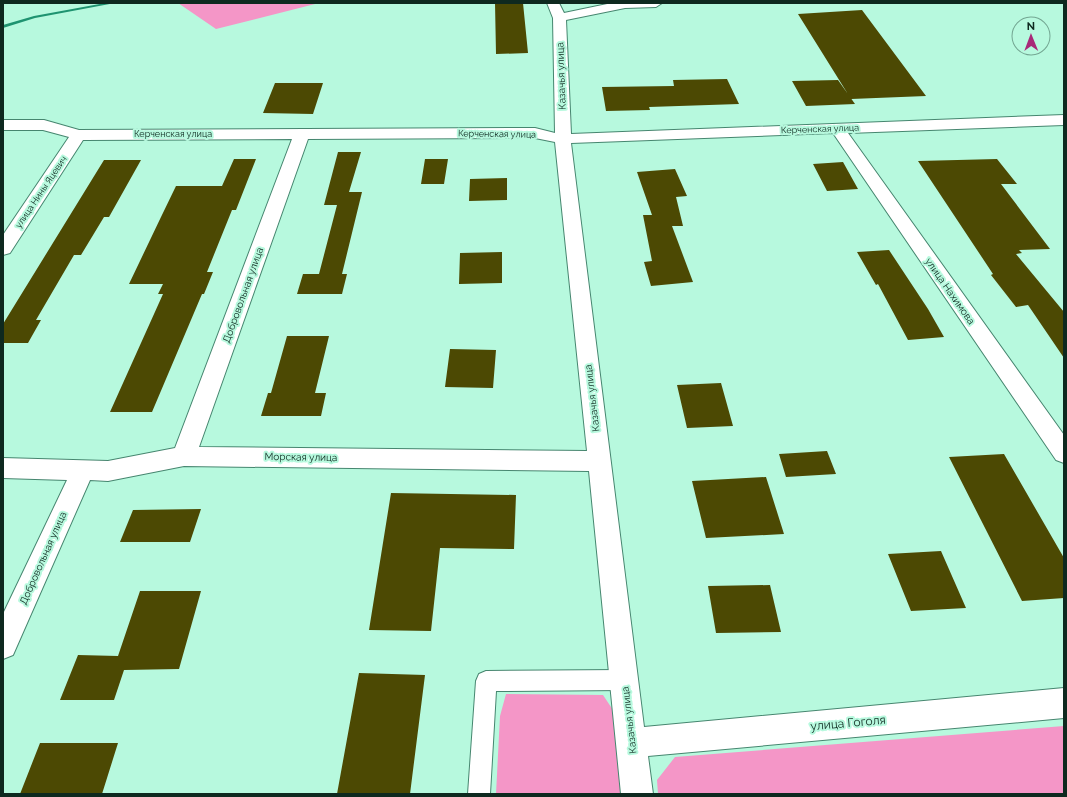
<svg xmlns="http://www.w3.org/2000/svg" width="1067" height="797" font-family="Raleway,sans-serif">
<rect width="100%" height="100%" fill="#b7f9de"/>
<!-- green -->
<path fill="#f496c7" d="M178,3H319L216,29Z
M506,694L603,695L615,713L623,794H496L500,716Z
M1064,726V794H658L657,780L675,757Z"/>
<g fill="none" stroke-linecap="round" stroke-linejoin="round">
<!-- stream -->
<path fill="#1e9370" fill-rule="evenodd" d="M105,3H115L35,18L3,28V25L34,16Z"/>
</g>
<!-- building -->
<path fill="#4c4903" d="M495,3H523L528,53L496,54Z
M862,10L926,96L851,99L798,14Z
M727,79L739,104L649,107L650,110L606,111L602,87L674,86L673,80Z
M838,80L855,104L806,106L792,81Z
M275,83H323L313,114L263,113Z
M338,152H361L349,192H362L342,274H347L342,294H297L303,274H319L337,205H324Z
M234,159H256L236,210H232L207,272H213L204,294H202L152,412H110L163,294H158L163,284H129L161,217L176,186H222Z
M425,159H448L444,184H421Z
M997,159L1017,184H1001L1050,249L1019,250L1022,253L1016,254L1064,312V358L1028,305L1016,307L991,275L993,274L918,161Z
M104,160H141L109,217H104L81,255H74L36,320H41L28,343H3V324Z
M843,162L858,189L827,191L813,164Z
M675,169L687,196L676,197L683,226H672L693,282L651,286L644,262L652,261L643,215H652L637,172Z
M507,178V200L469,201L470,179Z
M889,250L928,309L944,337L908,340L878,284L876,285L857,252Z
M502,252V283L459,284L460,253Z
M287,336H329L315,393H326L321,416H261L268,393H271Z
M450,349L496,350L493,388L445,387Z
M721,383L733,426L687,428L677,385Z
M827,451L836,474L786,477L779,454Z
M1004,454L1064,558V598L1022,601L949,457Z
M766,477L784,534L706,538L692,481Z
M391,493L516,495L514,549L440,548L431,631L369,630Z
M201,509L190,542H120L133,510Z
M941,551L966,608L911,611L888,554Z
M770,585L781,632L716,633L708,586Z
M140,591H201L179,669L124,670L114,700H60L78,655L118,656Z
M359,673L425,675L410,794H337Z
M40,743H118L102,794H20Z"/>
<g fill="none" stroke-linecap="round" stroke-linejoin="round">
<!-- lane casing -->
<g stroke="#46866f" stroke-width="2">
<path id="lane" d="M624,670L631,673L634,680L631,687L624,690L496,691L490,794H468L476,681L479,674L486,671Z"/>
</g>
<!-- street casing -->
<g stroke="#46866f" stroke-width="2">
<path id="street" d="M547,3H559L564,13L612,3H662L656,7L625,8L566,20L571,134L1064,115V125L848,133L1064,435V463L1056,460L833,133L571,143L644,727L1064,688V718L648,756L653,794H621L589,471L184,466L108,481L90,480L13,655L3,659V614L67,480L3,478V458L108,461L175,448L292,139L83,140L10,253L3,255V235L69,137L43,130H3V120H44L79,130L535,128L555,133L553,18ZM535,138L555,142L587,451L199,447L308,139Z"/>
</g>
<!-- lane -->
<use href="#lane" fill="#fff" fill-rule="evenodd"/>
<!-- street -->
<use href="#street" fill="#fff" fill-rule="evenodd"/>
</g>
<g text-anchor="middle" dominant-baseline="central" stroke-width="4" stroke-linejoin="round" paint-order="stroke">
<!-- far-street labels -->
<g font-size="9" fill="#0e291f" stroke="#b7f9de">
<text transform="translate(820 129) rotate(-2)">Керченская улица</text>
<text x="173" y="134">Керченская улица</text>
<text transform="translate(497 134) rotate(1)">Керченская улица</text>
<text transform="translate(41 192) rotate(-56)">улица Нины Яцевич</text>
</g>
<!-- street labels -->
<g font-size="10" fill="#0e291f" stroke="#b7f9de">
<text transform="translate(561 76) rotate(-92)">Казачья улица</text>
<text transform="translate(950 291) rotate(55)">улица Нахимова</text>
<text transform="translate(243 295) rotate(-70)">Добровольная улица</text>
<text transform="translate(592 398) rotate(-97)">Казачья улица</text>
<text transform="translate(301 457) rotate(1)">Морская улица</text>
<text transform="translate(43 558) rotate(-66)">Добровольная улица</text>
<text transform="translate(629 720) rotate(-97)">Казачья улица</text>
</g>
<!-- near-street labels -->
<g font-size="12" fill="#0e291f" stroke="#b7f9de">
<text transform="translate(848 723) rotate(-5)">улица Гоголя</text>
</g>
</g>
<!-- border -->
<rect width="1067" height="797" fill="none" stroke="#0e291f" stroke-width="8"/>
<!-- north arrow -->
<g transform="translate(1031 36) rotate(359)"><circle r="19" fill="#b7f9de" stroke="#73a692"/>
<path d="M0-3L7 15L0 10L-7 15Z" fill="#a82978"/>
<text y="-6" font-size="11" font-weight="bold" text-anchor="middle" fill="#0e291f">N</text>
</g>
</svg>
